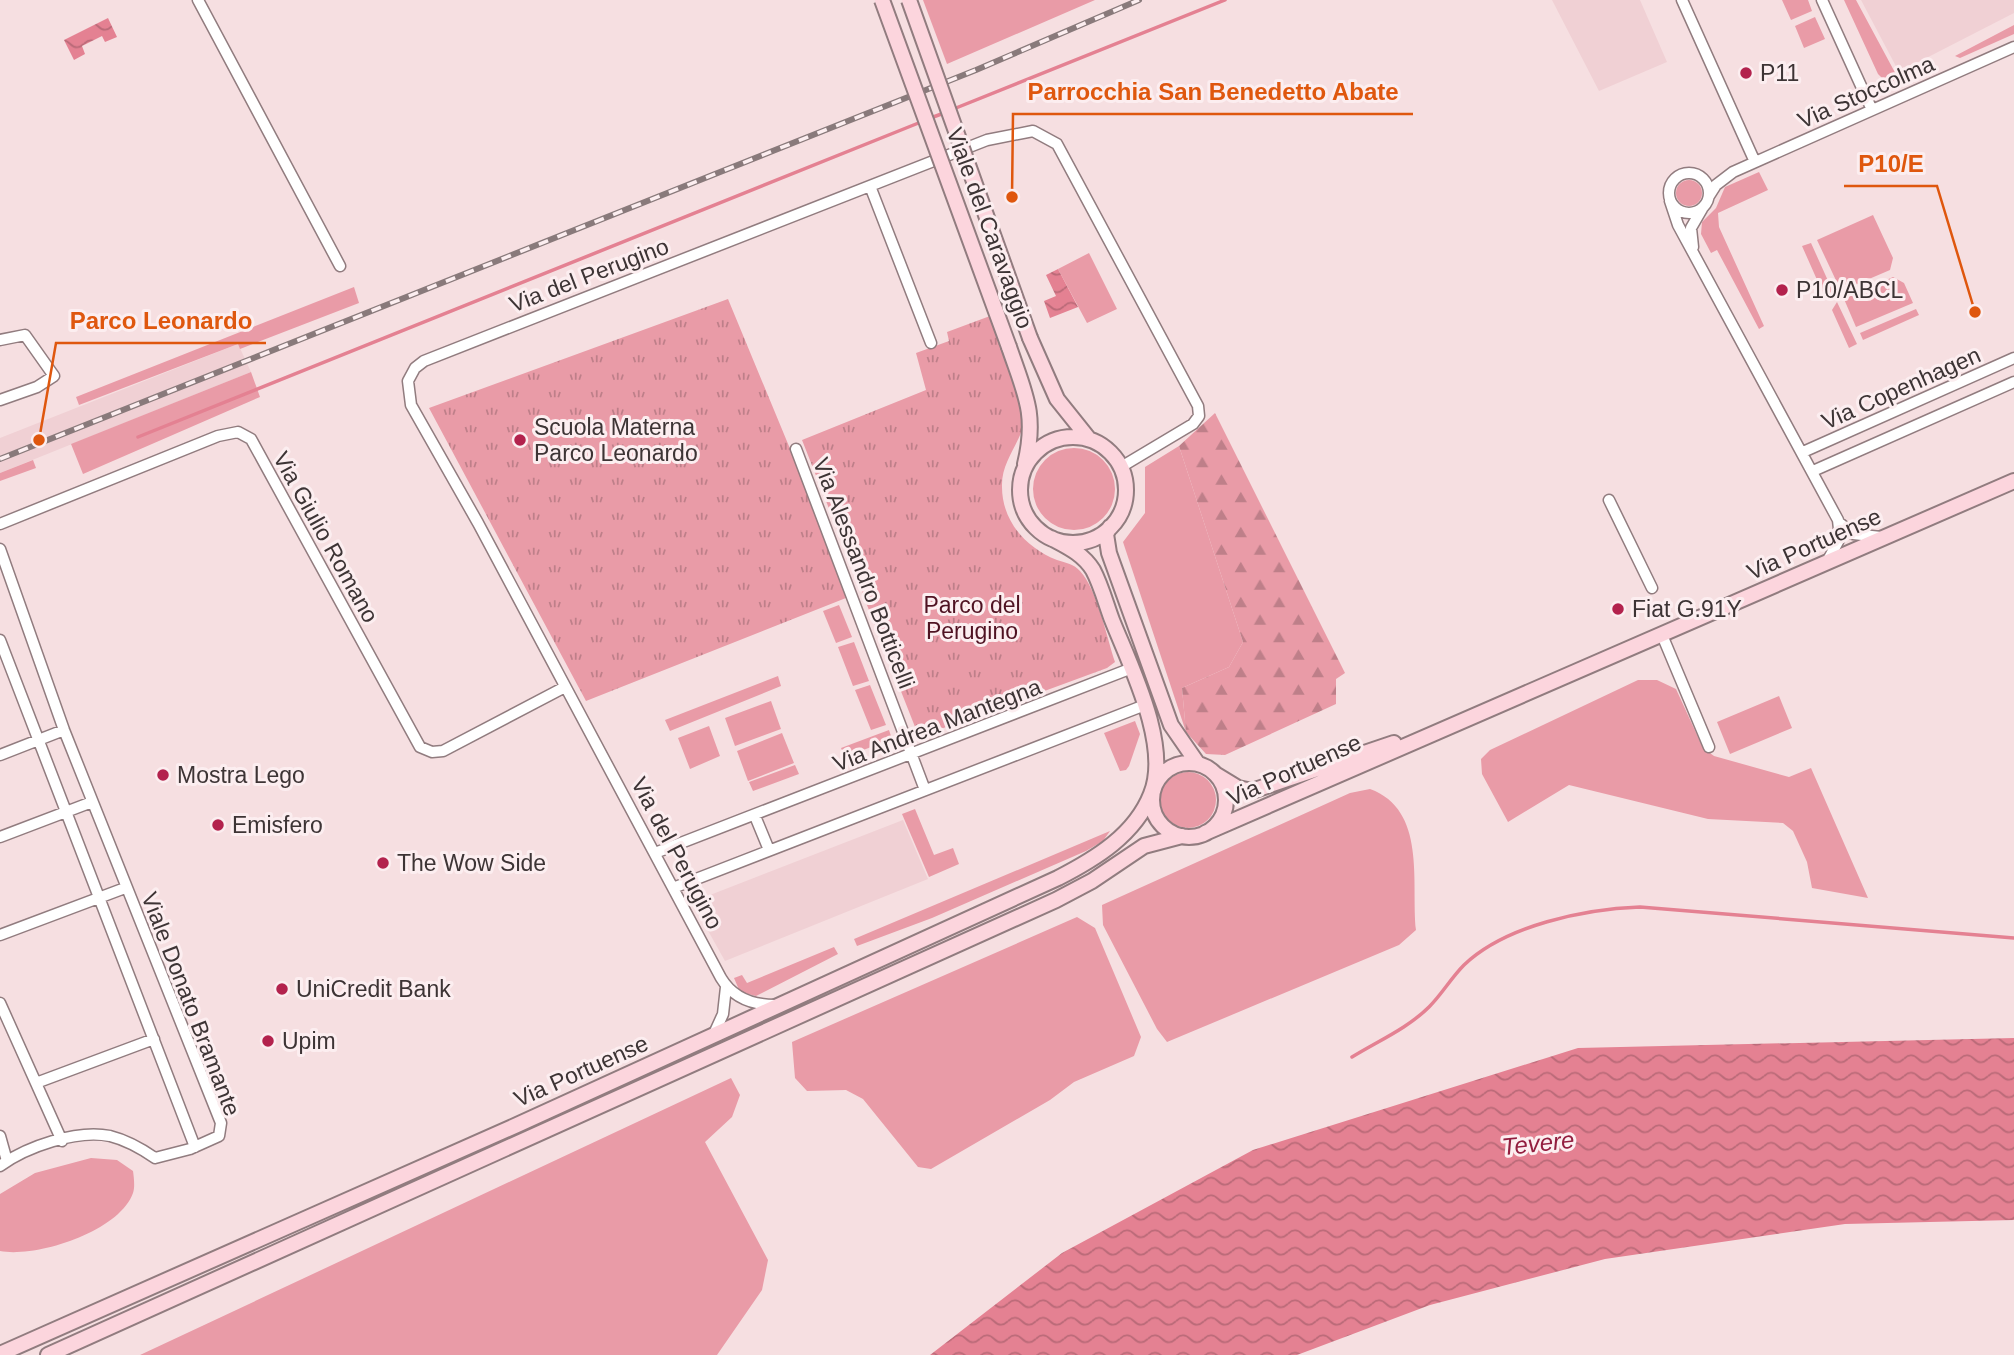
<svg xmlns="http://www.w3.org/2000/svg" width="2014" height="1355" font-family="Arial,sans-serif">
<defs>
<pattern id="forest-firs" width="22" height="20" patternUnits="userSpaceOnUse" patternTransform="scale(1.75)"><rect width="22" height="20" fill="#e99ba7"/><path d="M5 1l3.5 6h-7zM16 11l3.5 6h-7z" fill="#be7f89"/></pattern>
<pattern id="park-tufts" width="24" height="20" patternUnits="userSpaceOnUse" patternTransform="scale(1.75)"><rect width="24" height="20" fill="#e99ba7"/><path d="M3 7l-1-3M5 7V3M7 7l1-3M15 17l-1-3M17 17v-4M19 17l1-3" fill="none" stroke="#be7f89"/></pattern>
<pattern id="water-waves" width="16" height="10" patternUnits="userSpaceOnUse" patternTransform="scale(1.75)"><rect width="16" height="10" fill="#e48192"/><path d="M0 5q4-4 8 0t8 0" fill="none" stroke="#ba6a78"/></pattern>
</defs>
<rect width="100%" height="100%" fill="#f6dfe1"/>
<!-- built -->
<path fill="#f0d0d4" d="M1552,0H1640L1667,62L1599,91Z
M1861,0H2014V13L1899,72Z
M238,344L251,372L0,473V438Z
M903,820L928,879L725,961L692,902Z"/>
<!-- green -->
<path fill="#e99ba7" d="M923,0H1095L947,64Z
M1782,0H1808L1812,11L1791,20Z
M1844,0H1856L1899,80L1886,82L1878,74Z
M1815,17L1825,39L1804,48L1795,26Z
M2014,25V34L1960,58L1955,56Z
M1759,172L1768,190L1718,213L1719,227L1764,326L1759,329L1717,250L1711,253L1701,234L1702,222L1716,208L1725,187Z
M1676 193a13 13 0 1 1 26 0a13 13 0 1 1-26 0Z
M1873,215L1893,258L1890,270L1841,291L1817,240Z
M1811,243L1834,294L1830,296L1822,291L1802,246Z
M1089,253L1117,309L1087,323L1058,269Z
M1893,277L1904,283L1913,303L1856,327L1844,299Z
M354,287L359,303L240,349L238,344L79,405L76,397Z
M1837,302L1857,344L1849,348L1832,310Z
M1916,309L1919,315L1863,340L1860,333Z
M251,372L260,397L83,474L71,444Z
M1179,446L1243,642L1229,667L1182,688L1186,732L1123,542L1145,513V467Z
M1033 489a41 41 0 1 1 82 0a41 41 0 1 1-82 0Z
M33,460L36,468L0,481V473Z
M839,605L852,637L836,643L823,611Z
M854,642L869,681L853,686L838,647Z
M778,676L781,686L670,731L665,720Z
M1638,680H1657L1676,689L1703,748L1714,756L1789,777L1811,768L1868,898L1812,888L1807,862L1793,831L1783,823L1708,819L1569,785L1508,822L1482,774L1481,759L1490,750Z
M870,685L886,725L871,730L855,690Z
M1779,696L1792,728L1730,754L1717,722Z
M771,701L781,729L735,746L725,718Z
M1135,721L1140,734L1129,766L1126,770L1120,771L1104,733Z
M709,726L720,756L690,769L678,738Z
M889,730L892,739L845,757L841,748Z
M782,733L794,763L748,781L737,751Z
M795,765L799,774L753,791L749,782Z
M1160 800a28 28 0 1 1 56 0a28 28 0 1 1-56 0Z
M1370,789C1427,810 1411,882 1416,930L1399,945L1167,1042L1157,1029L1103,925L1102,905L1350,793Z
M915,809L934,855L953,848L959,864L929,877L902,814Z
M1110,831L1103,841L1086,851L932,918L857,946L854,939Z
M1077,917L1095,928L1141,1037L1134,1056L1074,1082L1050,1100L931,1169L918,1167L863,1099L846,1090L807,1091L795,1078L792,1042Z
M834,947L838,954L756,996L740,992L734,978L742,975L747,983Z
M731,1078L740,1095L732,1117L705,1142L768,1260L762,1290L717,1355H140Z
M91,1158L117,1160L133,1171C134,1178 135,1187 133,1193C119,1232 36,1258 0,1251V1194L35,1173Z"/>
<!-- forest -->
<path fill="url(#forest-firs)" d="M1215,413L1345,673L1336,679V704L1225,755L1206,754L1186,732L1182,688L1229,667L1243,642L1179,446Z"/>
<!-- park -->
<path fill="url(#park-tufts)" d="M728,299L851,596L586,701L429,408Z
M990,316L1025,417C1022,443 1001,460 1002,487C1002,521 1026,548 1057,560C1066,563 1074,564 1080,571C1097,589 1107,638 1115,662L1107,668L919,737L802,440L926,390L916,353L949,341L947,332Z"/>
<!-- water -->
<path fill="url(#water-waves)" d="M108,18L117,37L105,42L102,36L82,46L85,54L74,60L64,40Z
M1058,269L1078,307L1050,318L1044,301L1056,296L1046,275Z
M2014,1038V1220L1845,1224L1605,1259L1430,1305L1297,1355H930L1062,1253L1253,1150L1578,1048Z"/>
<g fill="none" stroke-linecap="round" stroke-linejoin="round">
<!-- stream -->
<path stroke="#e48192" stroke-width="3.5" d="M951,110L1225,0
M928,119L944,113
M138,437L921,122
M1352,1057C1378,1041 1408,1028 1429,1007C1442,994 1451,978 1464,965C1506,925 1585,909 1640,907L2014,938"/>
<!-- street casing -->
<g stroke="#917c7f" stroke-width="13">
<path id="street" d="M198,0L340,266
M1682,0L1755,162
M1822,0L1872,110
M1669 193a20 20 0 1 1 40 0a20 20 0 1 1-40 0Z
M870,186L931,343
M1709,196L1716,185L1733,172L2014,47
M1670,201L1678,225L1838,520L1840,538L1828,560
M1693,247L1691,228L1702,209
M0,340L25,335L54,376L37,387L0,400
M796,449L925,790
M1803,452L2014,358
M1813,471L2014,382
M1609,500L1652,588
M0,524L218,436L238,432L251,439L420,747L432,752L443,751L565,687
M1841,524L1853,534L1881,537
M0,549L64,730L221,1123L219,1136L190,1149L155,1158C142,1149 126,1140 110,1136C77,1129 26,1147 0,1166
M1662,635L1709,747
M0,640L195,1147
M0,755L64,730
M755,816L769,850
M0,837L92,802
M655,853L1132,668
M673,888L1145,705
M0,935L125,888
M0,1003L62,1141
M775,1005C752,1005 733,998 721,978L478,523L411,405L408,381L415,368L424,361L987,140L1033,131L1057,144L1198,406L1199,416L1193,424L1121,467
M713,1036L723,1014L726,987
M36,1083L154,1039
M0,1136L7,1161"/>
</g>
<!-- secondary casing -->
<g stroke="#917c7f" stroke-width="18">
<path id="secondary" d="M1030,338L1057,399L1089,439
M1009,347C1025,394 1037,414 1025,464
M1020 490a53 53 0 1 1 106 0a53 53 0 1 1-106 0Z
M1110,527L1106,534L1109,553L1171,725L1198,764
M1152 800a37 37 0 1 1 74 0a37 37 0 1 1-74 0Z
M1215,774L1238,788L1252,791L1394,743
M1205,833L2014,481
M0,1354L517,1125L1058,878C1095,859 1135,835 1151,794C1171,746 1130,665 1112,620C1106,604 1101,585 1093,570C1083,554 1068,547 1051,538
M48,1355L1056,900L1092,881L1144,846L1182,836"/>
</g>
<!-- street -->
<use href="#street" stroke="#fff" stroke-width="10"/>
<!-- secondary -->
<use href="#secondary" stroke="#fcd5dd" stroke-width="14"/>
<!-- rail casing -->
<g stroke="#897a7b" stroke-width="6">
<path id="rail" d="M0,459L976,70L1139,0"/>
</g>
<!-- rail -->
<use href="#rail" stroke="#fceef0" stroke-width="3.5" stroke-dasharray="10" stroke-linecap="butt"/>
<!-- secondary-bridge casing -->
<g stroke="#917c7f" stroke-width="18" stroke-linecap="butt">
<path id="secondary-bridge" d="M882,0L1009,347
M909,0L1030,338"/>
</g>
<!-- secondary-bridge -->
<use href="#secondary-bridge" stroke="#fcd5dd" stroke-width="14"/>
</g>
<!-- markers -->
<g fill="#b3224d" stroke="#fceef0" stroke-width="2.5">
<circle cx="1746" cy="73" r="7"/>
<circle cx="1782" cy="290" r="7"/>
<circle cx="520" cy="440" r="7"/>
<circle cx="1618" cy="609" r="7"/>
<circle cx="163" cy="775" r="7"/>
<circle cx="218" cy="825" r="7"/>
<circle cx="383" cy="863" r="7"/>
<circle cx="282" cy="989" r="7"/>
<circle cx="268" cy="1041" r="7"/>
</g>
<g text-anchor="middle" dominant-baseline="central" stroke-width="6" stroke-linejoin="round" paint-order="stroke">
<!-- poi labels -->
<g font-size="23" fill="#3d3435" stroke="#fceef0" text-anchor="start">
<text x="1760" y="73">P11</text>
<text x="1796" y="290">P10/ABCL</text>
<text x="534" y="427">Scuola Materna<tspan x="534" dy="26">Parco Leonardo</tspan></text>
<text x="1632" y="609">Fiat G.91Y</text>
<text x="177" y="775">Mostra Lego</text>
<text x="232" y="825">Emisfero</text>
<text x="397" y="863">The Wow Side</text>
<text x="296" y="989">UniCredit Bank</text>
<text x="282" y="1041">Upim</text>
</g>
<!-- street labels -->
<g font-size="23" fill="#3d3435" stroke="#fceef0">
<text transform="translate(1866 92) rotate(-24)">Via Stoccolma</text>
<text transform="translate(990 228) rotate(70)">Viale del Caravaggio</text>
<text transform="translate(589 275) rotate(-21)">Via del Perugino</text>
<text transform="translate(1901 388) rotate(-24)">Via Copenhagen</text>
<text transform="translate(326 537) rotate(61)">Via Giulio Romano</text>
<text transform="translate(1814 544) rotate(-24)">Via Portuense</text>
<text transform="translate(864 573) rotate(69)">Via Alessandro Botticelli</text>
<text transform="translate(937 725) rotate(-21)">Via Andrea Mantegna</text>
<text transform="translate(1294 770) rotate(-24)">Via Portuense</text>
<text transform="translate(677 853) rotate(62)">Via del Perugino</text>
<text transform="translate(191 1004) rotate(69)">Viale Donato Bramante</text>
<text transform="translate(581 1071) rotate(-24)">Via Portuense</text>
</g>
<!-- park labels -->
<g font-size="23" fill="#4f1222" stroke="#fceef0">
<text x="972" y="605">Parco del<tspan x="972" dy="26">Perugino</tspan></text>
</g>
<!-- water labels -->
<g font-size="24" font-style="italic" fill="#931e3f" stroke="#fceef0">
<text transform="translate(1538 1143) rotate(-6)">Tevere</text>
</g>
</g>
<!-- callouts -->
<path fill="none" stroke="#df570e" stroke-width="2.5" d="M1012 197L1013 114H1413M1975 312L1937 186H1844M39 440L56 343H266"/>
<g fill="#df570e" stroke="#fceef0" stroke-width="2.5">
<circle cx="1012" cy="197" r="7"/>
<circle cx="1975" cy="312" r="7"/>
<circle cx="39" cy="440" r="7"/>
</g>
<g font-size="24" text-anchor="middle" font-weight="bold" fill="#df570e" stroke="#fceef0" stroke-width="6" stroke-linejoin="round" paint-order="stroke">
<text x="1213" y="100">Parrocchia San Benedetto Abate</text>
<text x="1891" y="172">P10/E</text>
<text x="161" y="329">Parco Leonardo</text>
</g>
</svg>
